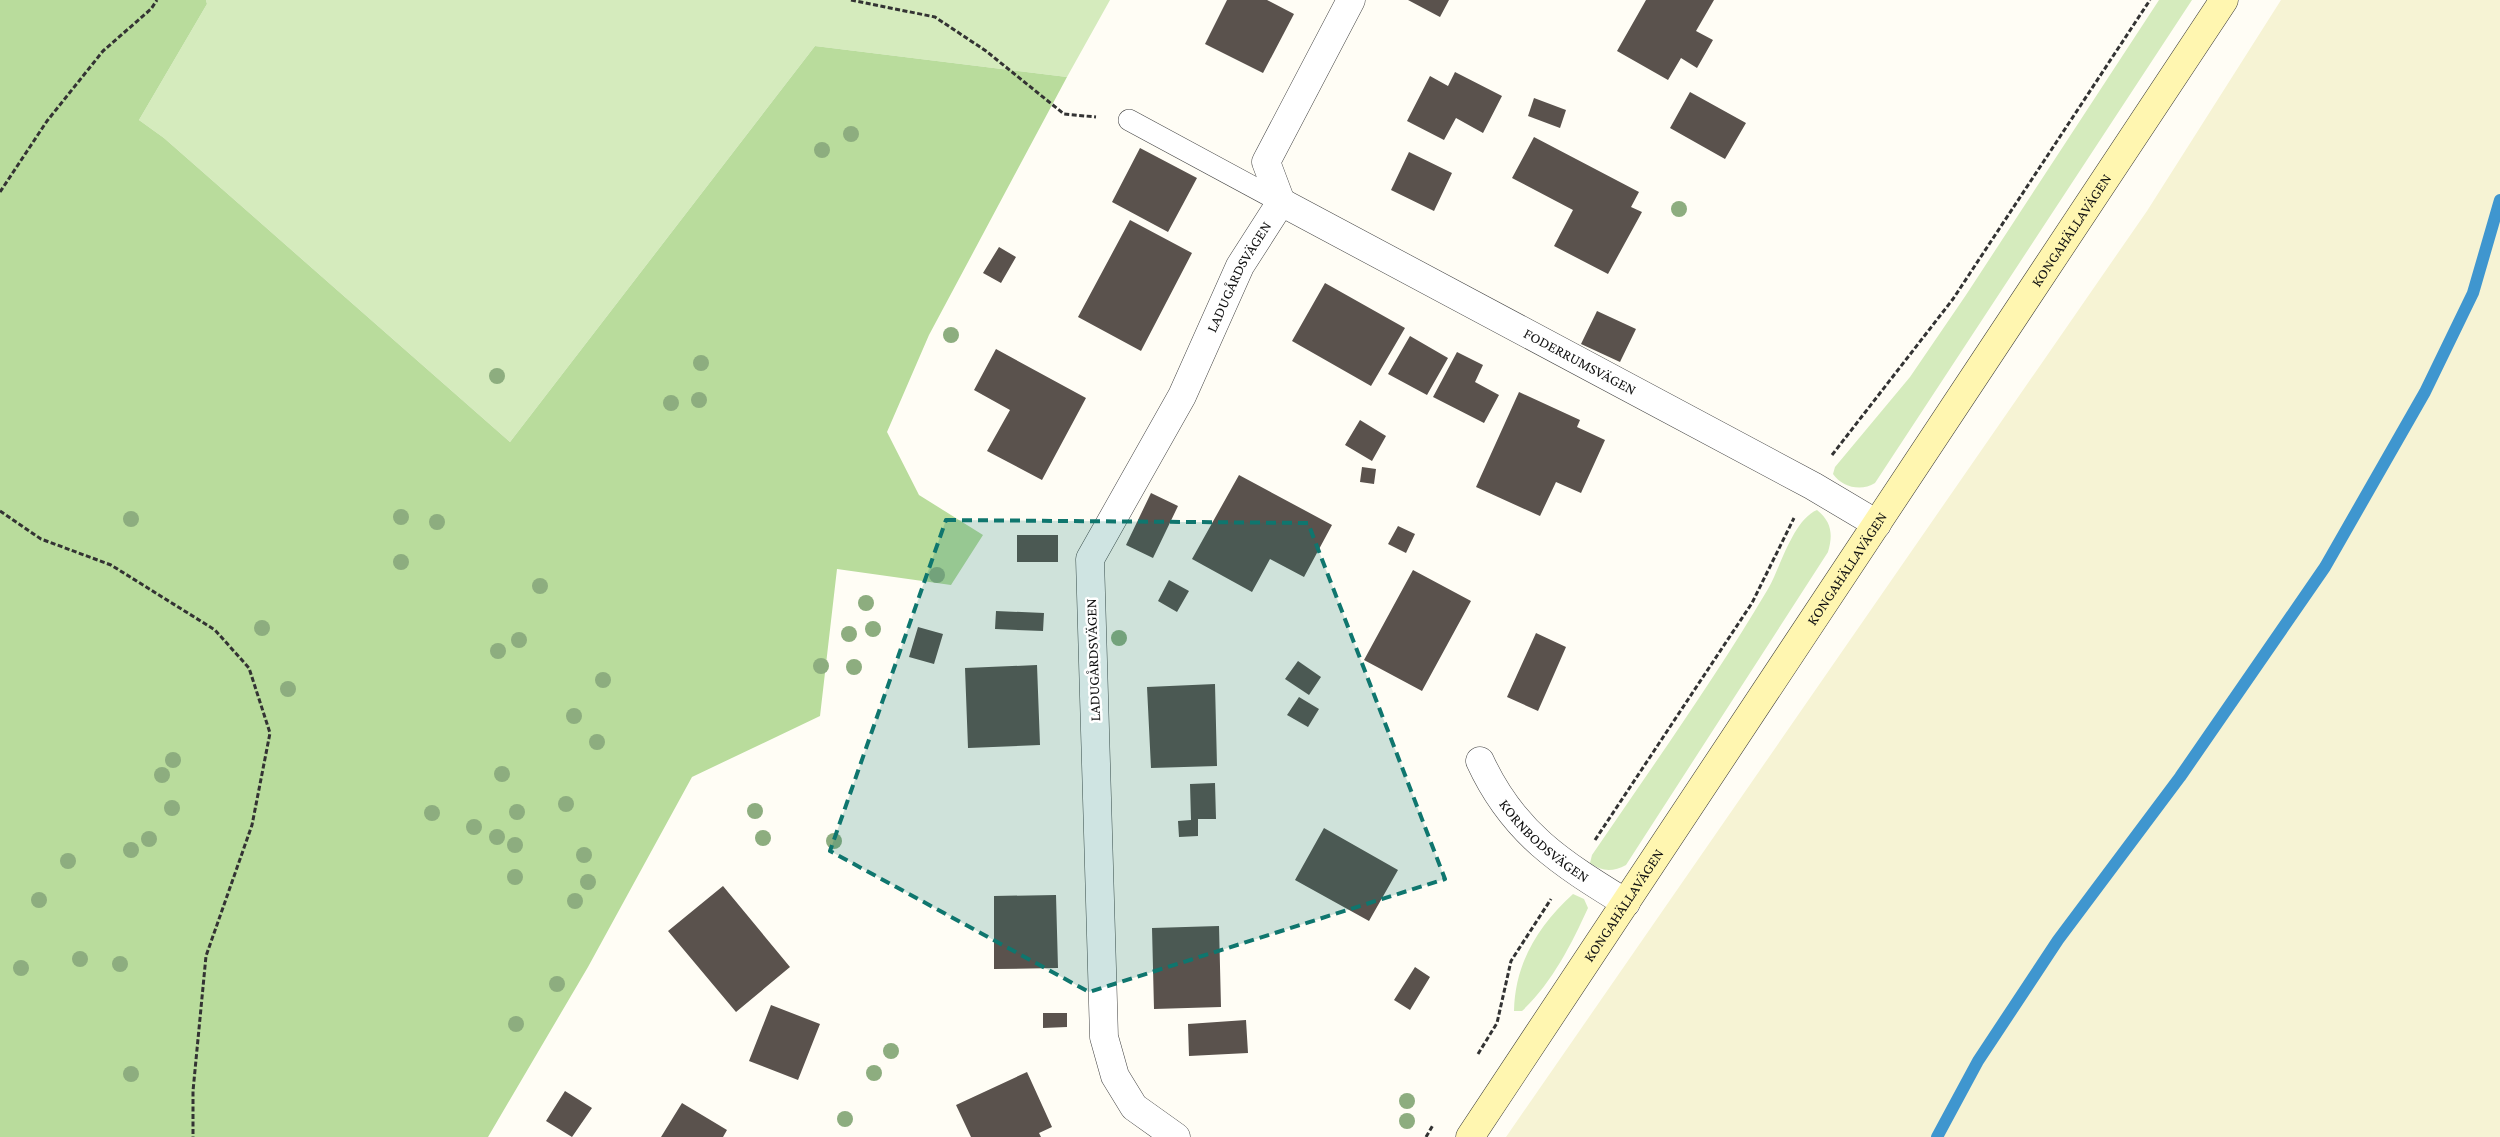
<svg xmlns="http://www.w3.org/2000/svg" width="2500" height="1137" font-family="'Crimson Pro',serif">
<rect width="100%" height="100%" fill="#fffdf5"/>
<!-- farmland -->
<path fill="#f6f3d4" d="M2281,0H2500V1137H1506L2147,211Z"/>
<!-- green -->
<path fill="#d5ebbd" d="M206,0H1110L1067,77L815,46L510,442L164,138L139,120L207,4Z
M2159,0H2192L1875,483C1861,492 1842,487 1833,474L1835,467L1910,377L1966,295Z
M1817,510C1832,522 1833,535 1828,552L1626,865C1613,872 1602,872 1590,863L1592,855C1652,767 1714,680 1768,589C1781,566 1793,520 1817,510Z
M1573,894L1584,899L1588,908C1571,945 1552,983 1522,1011H1514C1515,963 1538,926 1573,894Z"/>
<!-- forest -->
<path fill="#b9dc9c" d="M0,0H206L207,4L139,120L164,138L510,442L815,46L1067,77L929,335L887,432L919,495L983,535L951,585L837,569L820,716L692,777L588,967L488,1137H0Z"/>
<g fill="none" stroke-linecap="round" stroke-linejoin="round">
<!-- stream -->
<path stroke="#3f96cf" stroke-width="12" d="M1937,1137L1978,1061L2058,940L2180,777L2325,567L2425,392L2473,293L2500,200"/>
</g>
<!-- building -->
<path fill="#5a524d" d="M1227,0H1267L1294,14L1263,73L1205,44Z
M1408,0H1449L1440,17Z
M1646,0H1714L1696,31L1713,40L1697,68L1681,58L1668,80L1617,51Z
M1455,72L1502,96L1483,133L1456,118L1444,140L1407,121L1430,76L1448,86Z
M1690,92L1746,123L1725,159L1670,128Z
M1534,98L1566,110L1560,128L1528,116Z
M1534,137L1639,192L1631,207L1642,212L1608,274L1554,246L1573,210L1512,178Z
M1140,148L1197,178L1168,232L1112,202Z
M1409,152L1452,173L1434,211L1391,190Z
M1130,220L1192,253L1141,351L1078,317Z
M999,247L1016,257L1001,283L983,273Z
M1325,283L1405,328L1371,386L1292,341Z
M1597,311L1636,329L1620,362L1581,344Z
M1410,336L1448,358L1427,395L1388,374Z
M996,349L1086,398L1042,480L987,451L1010,410L974,390Z
M1457,352L1483,365L1475,382L1499,395L1484,423L1433,397Z
M1519,392L1580,420L1577,427L1605,440L1581,493L1556,482L1540,516L1476,487Z
M1360,420L1386,436L1372,461L1345,445Z
M1362,467L1376,469L1374,484L1360,482Z
M1239,475L1332,525L1304,577L1270,559L1252,592L1192,559Z
M1151,493L1178,506L1153,558L1126,545Z
M1398,526L1415,534L1406,553L1388,544Z
M1017,535H1058V562H1017Z
M1413,570L1471,601L1422,691L1364,660Z
M1169,580L1189,591L1177,612L1158,601Z
M996,611L1044,613L1043,631L995,629Z
M918,627L943,634L934,664L909,657Z
M1536,633L1566,647L1538,711L1507,697Z
M1298,661L1321,677L1309,695L1285,679Z
M1037,665L1040,745L968,748L965,668Z
M1215,684L1217,766L1151,768L1147,687Z
M1299,697L1319,709L1308,727L1287,715Z
M1215,783L1216,819H1198V836L1179,837L1178,821L1191,820L1190,784Z
M1324,828L1398,870L1369,921L1295,880Z
M723,886L790,967L736,1012L668,931Z
M1056,895L1058,968L994,969V896Z
M1219,926L1221,1007L1154,1009L1152,928Z
M1415,967L1430,977L1410,1010L1394,1000Z
M771,1005L820,1024L798,1080L749,1061Z
M1043,1013H1067V1027L1043,1028Z
M1246,1020L1248,1053L1189,1056L1188,1024Z
M1027,1072L1052,1127L1039,1133L1041,1137H971L956,1105Z
M565,1091L592,1108L572,1137L546,1121Z
M682,1103L727,1130L723,1137H661Z"/>
<g fill="none" stroke-linecap="round" stroke-linejoin="round">
<!-- lane casing -->
<g stroke="#444" stroke-width="22">
<path id="lane" d="M1129,120L1281,202"/>
</g>
<!-- street casing -->
<g stroke="#444" stroke-width="29">
<g id="street">
<path id="s1" d="M1281,202L1813,486L1877,524"/>
<path d="M1281,202L1266,162L1351,0"/>
<path id="s2" d="M1480,761C1513,833 1561,863 1626,903"/>
<path id="s3" d="M1176,1137L1134,1107L1115,1076L1104,1037L1090,559L1182,396L1240,266L1281,202"/>
</g>
</g>
<!-- secondary casing -->
<g stroke="#333" stroke-width="29">
<g id="secondary">
<path id="s4" d="M1470,1137L2224,0"/>
</g>
</g>
<!-- path -->
<path stroke="#333" stroke-width="3" stroke-dasharray="5 2.5" stroke-linecap="butt" d="M851,0L935,17L986,51L1064,114L1096,117
M0,192L47,121L103,51L151,9L157,0
M1832,455L1953,299L2150,0
M0,511L41,539L111,565L215,630L249,668L270,733L252,825L206,956L193,1091V1137
M1595,840L1752,603L1794,518
M1478,1054L1497,1023L1511,961L1551,899
M1426,1137L1433,1125"/>
<!-- lane -->
<use href="#lane" stroke="#fff" stroke-width="21"/>
<!-- street -->
<use href="#street" stroke="#fff" stroke-width="28"/>
<!-- secondary -->
<use href="#secondary" stroke="#fff6b0" stroke-width="28"/>
</g>
<!-- trees -->
<g fill="#8dad7f">
<circle cx="851" cy="134" r="8"/>
<circle cx="822" cy="150" r="8"/>
<circle cx="1679" cy="209" r="8"/>
<circle cx="951" cy="335" r="8"/>
<circle cx="701" cy="363" r="8"/>
<circle cx="497" cy="376" r="8"/>
<circle cx="699" cy="400" r="8"/>
<circle cx="671" cy="403" r="8"/>
<circle cx="401" cy="517" r="8"/>
<circle cx="131" cy="519" r="8"/>
<circle cx="437" cy="522" r="8"/>
<circle cx="401" cy="562" r="8"/>
<circle cx="937" cy="575" r="8"/>
<circle cx="540" cy="586" r="8"/>
<circle cx="866" cy="603" r="8"/>
<circle cx="262" cy="628" r="8"/>
<circle cx="873" cy="629" r="8"/>
<circle cx="849" cy="634" r="8"/>
<circle cx="1119" cy="638" r="8"/>
<circle cx="519" cy="640" r="8"/>
<circle cx="498" cy="651" r="8"/>
<circle cx="821" cy="666" r="8"/>
<circle cx="854" cy="667" r="8"/>
<circle cx="603" cy="680" r="8"/>
<circle cx="288" cy="689" r="8"/>
<circle cx="574" cy="716" r="8"/>
<circle cx="597" cy="742" r="8"/>
<circle cx="173" cy="760" r="8"/>
<circle cx="502" cy="774" r="8"/>
<circle cx="162" cy="775" r="8"/>
<circle cx="566" cy="804" r="8"/>
<circle cx="172" cy="808" r="8"/>
<circle cx="755" cy="811" r="8"/>
<circle cx="517" cy="812" r="8"/>
<circle cx="432" cy="813" r="8"/>
<circle cx="474" cy="827" r="8"/>
<circle cx="497" cy="837" r="8"/>
<circle cx="763" cy="838" r="8"/>
<circle cx="149" cy="839" r="8"/>
<circle cx="834" cy="841" r="8"/>
<circle cx="515" cy="845" r="8"/>
<circle cx="131" cy="850" r="8"/>
<circle cx="584" cy="855" r="8"/>
<circle cx="68" cy="861" r="8"/>
<circle cx="515" cy="877" r="8"/>
<circle cx="588" cy="882" r="8"/>
<circle cx="39" cy="900" r="8"/>
<circle cx="575" cy="901" r="8"/>
<circle cx="80" cy="959" r="8"/>
<circle cx="120" cy="964" r="8"/>
<circle cx="21" cy="968" r="8"/>
<circle cx="557" cy="984" r="8"/>
<circle cx="516" cy="1024" r="8"/>
<circle cx="891" cy="1051" r="8"/>
<circle cx="874" cy="1073" r="8"/>
<circle cx="131" cy="1074" r="8"/>
<circle cx="1407" cy="1101" r="8"/>
<circle cx="845" cy="1119" r="8"/>
<circle cx="1407" cy="1121" r="8"/>
</g>
<!-- marked area -->
<path fill="#0f766e" fill-opacity="0.2" stroke="#0f766e" stroke-width="4" stroke-dasharray="10 6" stroke-linejoin="round" d="M946,520L1308,523L1445,879L1089,992L830,851Z"/>
<g text-anchor="middle" dominant-baseline="central" stroke-width="5" stroke-linejoin="round" paint-order="stroke">
<!-- street labels -->
<g font-size="15" fill="#111" stroke="#fff">
<text stroke="none"><textPath href="#s4" startOffset="1088">KONGAHÄLLAVÄGEN</textPath></text>
<text stroke="none"><textPath href="#s3" startOffset="926">LADUGÅRDSVÄGEN</textPath></text>
<text stroke="none"><textPath href="#s1" startOffset="339">FODERRUMSVÄGEN</textPath></text>
<text stroke="none"><textPath href="#s4" startOffset="682">KONGAHÄLLAVÄGEN</textPath></text>
<text transform="translate(1093 660) rotate(-92)">LADUGÅRDSVÄGEN</text>
<text stroke="none"><textPath href="#s2" startOffset="104">KORNBODSVÄGEN</textPath></text>
<text stroke="none"><textPath href="#s4" startOffset="278">KONGAHÄLLAVÄGEN</textPath></text>
</g>
</g>
</svg>
